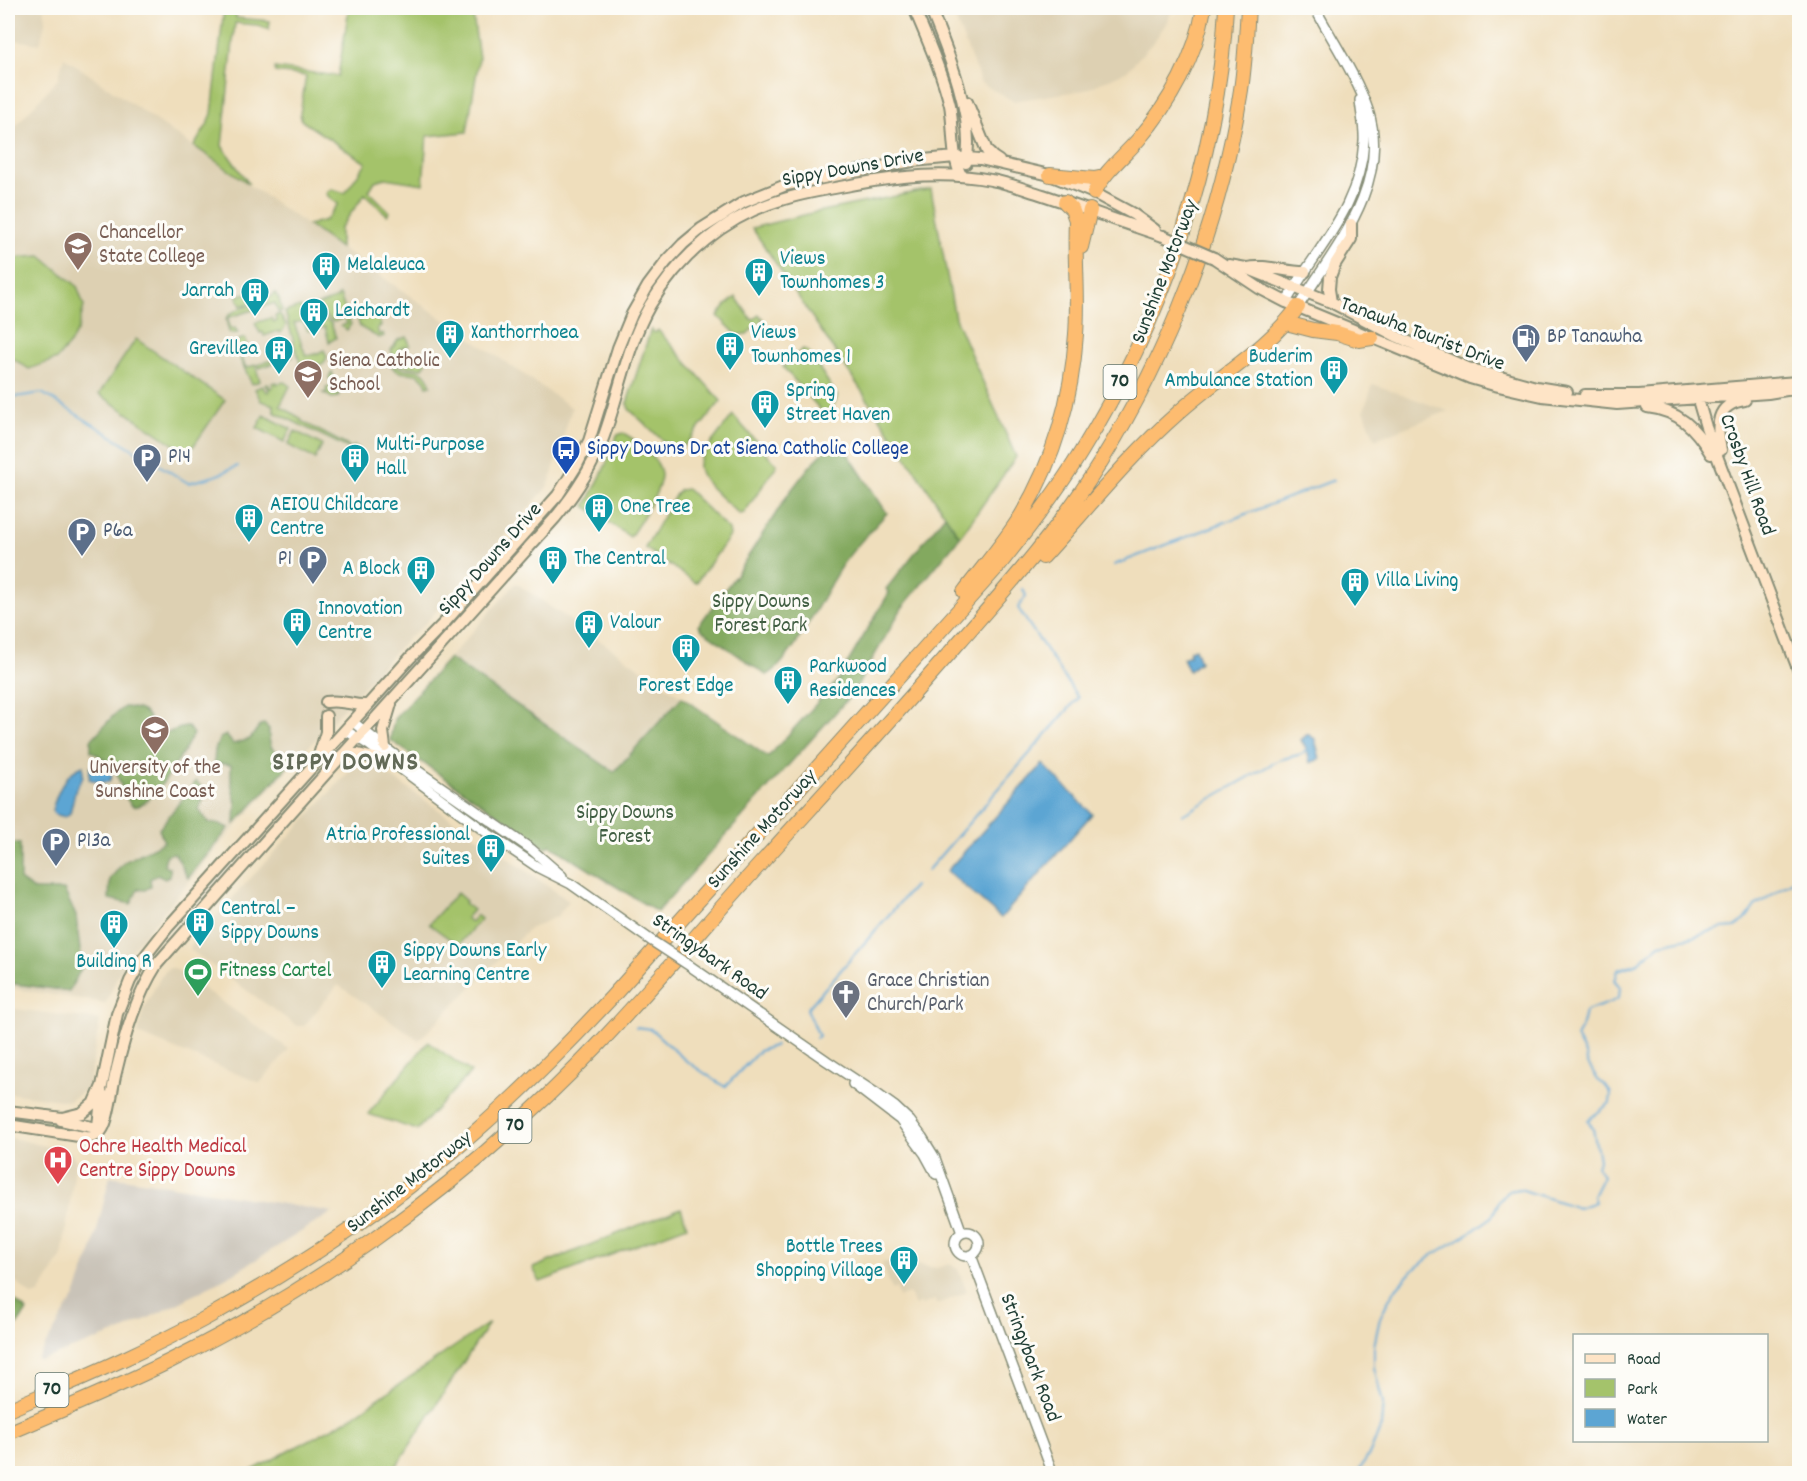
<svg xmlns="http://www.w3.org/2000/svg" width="1807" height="1481" font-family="Dekko,sans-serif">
<rect width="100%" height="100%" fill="#fdfcf7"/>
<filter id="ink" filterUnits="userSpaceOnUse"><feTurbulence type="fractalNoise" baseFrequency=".0167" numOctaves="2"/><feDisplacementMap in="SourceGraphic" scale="12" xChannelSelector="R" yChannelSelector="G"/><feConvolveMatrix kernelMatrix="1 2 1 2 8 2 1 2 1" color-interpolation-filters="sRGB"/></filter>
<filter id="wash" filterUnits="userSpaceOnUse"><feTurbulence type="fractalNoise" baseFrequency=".008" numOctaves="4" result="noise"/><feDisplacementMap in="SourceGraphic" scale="24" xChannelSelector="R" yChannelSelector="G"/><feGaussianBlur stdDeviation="1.35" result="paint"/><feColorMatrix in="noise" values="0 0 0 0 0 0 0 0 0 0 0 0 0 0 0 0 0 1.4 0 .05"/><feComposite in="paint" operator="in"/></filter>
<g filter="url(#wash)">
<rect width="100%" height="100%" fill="#efdebc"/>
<!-- built -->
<path fill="#ddd0b2" d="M8,8H44L46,19L40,44L8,39Z
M951,8H1173L1167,22L1155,40L1127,71L1085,90L1013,101L981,83Z
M64,57L572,408L549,484L544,491L422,627L407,639L223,841L135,946L117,977L106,1003L8,988V134L58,79Z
M1373,384L1448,411L1375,439L1364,410Z
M516,583L682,697L614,773L449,658Z
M358,762L380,769L569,901L558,916L529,929L419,1040L338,985L304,1026H297L190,950L191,945L225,906Z
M168,968H174L289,1049L260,1083L138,1034L143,1010L160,978Z
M8,1008L100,1020L88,1088L68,1101L8,1093Z
M8,1137L70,1152L76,1161L62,1256L39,1294L32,1296L8,1275Z
M895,1260L936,1268L950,1264L958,1269L967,1292L937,1304L935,1300L922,1305L921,1303L915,1306L909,1294L899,1297L896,1288L892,1290L882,1263Z"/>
<!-- industrial -->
<path fill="#c9c3b8" d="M110,1176L333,1212L236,1272L179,1303L124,1330L41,1360L37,1359L75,1296L93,1247Z"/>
<!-- green -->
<path fill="#a4c36b" stroke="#628050" stroke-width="1.5" d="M224,8H237L236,18L270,21L269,29L257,25L235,23L222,146L249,184L194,146L207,125L212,114Z
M349,8H472L479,58L467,132L427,136L423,184L385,178L375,181L369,191L390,212L387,215L365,194L340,228V248L308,225L326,220L338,204L329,197L326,193L331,189L345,193L366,163L302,121L300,114L306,76L275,72V68L338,76Z
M931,189L955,318L1016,457L960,537L752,228L812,213Z
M41,256L77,286L84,306L78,329L71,342L57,359L29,369L8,355V260L14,258Z
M267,290V295L263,298L241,306L237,296L247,293L248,295Z
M275,293L279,299L282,311L278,312L275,303L227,318L231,329L235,328L238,333L232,334L229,332L226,319C235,304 263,307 275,293Z
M340,295L349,321L351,324L347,330L341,326L347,324L344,318L334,322L317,311L315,306L338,298V296Z
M736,297L752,320L759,315L763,319L747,334L737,335L718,316L726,305Z
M300,307L307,313L318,315L331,323L336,338L329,342L325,327L308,331L303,321L294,323L306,356L316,354L324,350L327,357L324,363L302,370L285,312Z
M280,314L286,325L282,332L280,333L279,331L264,336L263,332L260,333L255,323L271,318L274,322L277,321L275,316Z
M377,314L381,326L377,328L379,335L383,333L384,336L379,338L360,327L358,320Z
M651,329L655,333L658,330L721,401L688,442L677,451L673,450L629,409L627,403Z
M407,337L410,345L399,349L403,359L395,361L391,350L398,340Z
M245,338L249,351L238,355L235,348V344L239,340Z
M136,339L225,400L188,454L99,394Z
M803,349L809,352L837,396C836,405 830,409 824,414L783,367Z
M291,354L293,357L259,368L257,365Z
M423,356L426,362L423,368L402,366L396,362L403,360L404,362Z
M242,358L246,368L255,365L260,381L252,384L240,359Z
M394,364C408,377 421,359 431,385L427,386L425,381L419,375C408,371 398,376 391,365Z
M332,372L339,394L338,397L332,398L323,393L327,392L326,388L332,386L329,377Z
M277,382V384L284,382L290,386L280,406L302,419L301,421L352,448L354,446L358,448L356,452L274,412V405L261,401L255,389L262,386L265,390L268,392L269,389L265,385L268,384L270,388L273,387L272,383Z
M264,415L291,429L284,442L257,428Z
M733,415L777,465L744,513L739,514C728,503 700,482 699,467C698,462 701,458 703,454Z
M295,431L322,445L315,459L288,445Z
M623,433C632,437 638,443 646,450C652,456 660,464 661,474C662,490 639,523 630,537L585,506C598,483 609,461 617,435Z
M687,489L729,530L730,536L696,583L645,548L676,494L680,490Z
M457,893L466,901L464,903L473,910L466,918L471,922L477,915L481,919L458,945L429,924Z
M428,1042L471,1072L417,1130L368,1114Z
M8,1114L78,1127V1130L8,1118Z
M681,1208L687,1226L540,1282L533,1268Z
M489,1323L392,1473H247L347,1420Z"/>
<!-- forest -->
<path fill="#83a95f" stroke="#51734a" stroke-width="1.5" d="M834,442L837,446L841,443L887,513C872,530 855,546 842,565C826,588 790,667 766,675L702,630L699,625L738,572L789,493L810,466Z
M945,515L960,537L902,608L853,693L657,912L550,845L546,848L390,740L394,719L449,658L614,772L682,697L768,757L837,681L889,593L886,589Z
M124,707C134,708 147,709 150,721C152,726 150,730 153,736C164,738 174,727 188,727L193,734C187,747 150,812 133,806C126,803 117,775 115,767C106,762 100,755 91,751V740L114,715Z
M264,724L269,729C268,751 274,756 295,750L298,755L235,824L236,803L231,782V765L214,763L215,750L220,738L226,735L233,744L250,739L260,725Z
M196,781L204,790L199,810L209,823L219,824L229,828L188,878C182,869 181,861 174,853L166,855L164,865L170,868V876L165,879L157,875L150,879L151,886L145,890L138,889L131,904L109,899L110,879L124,862L164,842L159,829Z
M8,842L20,844V880L34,890H64L76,916L82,967L69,991L8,983Z
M8,1295L27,1311L8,1337Z"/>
<!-- water -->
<path fill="#5ca5d3" stroke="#3e7184" stroke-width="1.5" d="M1195,648L1200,662L1189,671L1183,658L1189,655L1190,650Z
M1308,734L1315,739L1320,759L1310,763L1307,750L1301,740Z
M1043,764L1092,814L1001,918L947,871Z
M83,766V777L76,788L70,813L65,817L54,814L52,810C57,793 65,772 83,766Z
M90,767L103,769L110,772L112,777L108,782H99L89,779Z"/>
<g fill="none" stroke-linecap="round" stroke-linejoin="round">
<!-- stream -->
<path stroke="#5ca5d3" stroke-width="2" d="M8,398L42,393L188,483L215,476L238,466
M1114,565L1334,480
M1182,815L1279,760L1302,754L1307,750
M927,871L1078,698L1018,608L1026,596L1023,589
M636,1027L651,1029L685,1060L725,1087L759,1051L776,1045
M816,1038L819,1036L807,1009L914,886
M1357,1474L1370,1453L1381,1426L1383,1403L1374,1367V1346L1380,1318L1386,1305L1395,1290L1412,1271L1431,1256L1474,1230L1492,1217L1499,1201L1509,1191L1520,1189L1578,1208L1595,1202L1593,1196L1603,1176L1597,1166L1599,1160L1593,1129L1588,1120L1610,1103L1611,1093L1605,1085L1598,1080L1587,1062L1586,1056L1576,1037L1581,1028L1585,1012C1597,1006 1608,1005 1619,998L1620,987L1615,981L1618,970L1638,963L1660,944L1693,937L1704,933L1722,928L1735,927L1745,920L1755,906L1800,876"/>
</g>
</g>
<g filter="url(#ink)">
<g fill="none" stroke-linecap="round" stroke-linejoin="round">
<!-- tertiary casing -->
<g stroke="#878e78" stroke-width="12">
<path id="tertiary" d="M1286,302C1317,247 1360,209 1364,141C1365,128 1361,113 1360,100
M1298,307C1334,249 1392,184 1368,110C1356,75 1332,40 1315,8
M353,722L392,753L531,849L562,876
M345,730L369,745L490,835L539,868L571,884L652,941
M690,966L827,1061L874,1092L895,1107L910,1121L922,1137L935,1158L962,1233
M853,1084L900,1120L925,1154L936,1174
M955 1244a12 12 0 1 1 24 0a12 12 0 1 1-24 0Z
M971,1255L1053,1474"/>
</g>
<!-- secondary casing -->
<g stroke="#878e78" stroke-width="14">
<path id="secondary" d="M914,8C927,39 942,72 950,105C954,126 951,157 961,175
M930,8C947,49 976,119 966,163
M967,102L987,151L993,157L999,161
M1214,258L1259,288L1286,302L1470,378L1494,385L1542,396L1617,404L1768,393L1800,388
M1229,265L1246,268L1331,302L1398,337L1468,368L1536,387L1567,392
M1247,268C1264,264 1285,272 1305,272
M1331,302L1329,289L1330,277L1335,264L1351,239V224
M1696,393L1706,427L1800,674
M1585,395H1639L1797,382
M1647,407C1679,411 1695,427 1711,454
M1721,450C1716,426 1715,404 1745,400
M326,702C343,699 351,706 368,705
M385,747L383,731L391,704
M343,754H358L391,762
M319,755L326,732V716
M8,1111L62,1118L82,1113L95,1102L102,1086L117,1014L130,981L142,960L168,927L257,828L410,658L446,621L558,495L577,465L589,441L618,348L632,314L648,286L666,262L683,244L701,229L744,202L786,185L913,161L955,157L980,159L1050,175L1094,193L1133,214L1155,230
M61,1120L92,1127L96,1130L98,1134
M8,1125L85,1137C94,1138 100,1135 104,1126C110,1113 112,1087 116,1072C125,1034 136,997 157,964L268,838L555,518C574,495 591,470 602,441C619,397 626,347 650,305C679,256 726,216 781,200C806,192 831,189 856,184C902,176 945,171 991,180C1009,183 1026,190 1043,195C1083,208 1123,223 1163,236
M98,1134V1125L102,1093"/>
</g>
<!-- motorway casing -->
<g stroke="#878e78" stroke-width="16">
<path id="motorway" d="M1050,175L1094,179L1104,177
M1094,193C1104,172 1123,157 1138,140C1170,103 1196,56 1204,8
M1081,247L1090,210
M1286,323L1313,330L1337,333L1359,340L1372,338
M1043,557C1087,509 1129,456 1178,413C1215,379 1269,348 1298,307
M964,592C983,567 1004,543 1021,516C1054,460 1072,398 1076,334C1079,296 1074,258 1076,220L1072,209L1065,202
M8,1410C74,1381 142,1353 206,1318C301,1266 394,1204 475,1132C523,1090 568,1044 611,998L999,565C1028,529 1057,492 1081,452C1162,321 1218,162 1226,8
M8,1433C62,1410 117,1387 170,1361C241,1326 309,1285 373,1240C454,1183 529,1117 597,1046C654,986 707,923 762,862C828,789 895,716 960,641C1010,584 1060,528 1100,463C1169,353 1219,225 1240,96C1245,67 1246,37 1248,8"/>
</g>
<!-- tertiary -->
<use href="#tertiary" stroke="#fff" stroke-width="9"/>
<!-- secondary -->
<use href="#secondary" stroke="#fee4c6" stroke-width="10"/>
<!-- motorway -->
<use href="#motorway" stroke="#fdbc70" stroke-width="14"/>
<!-- tertiary-bridge casing -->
<g stroke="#878e78" stroke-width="12" stroke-linecap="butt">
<path id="tertiary-bridge" d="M652,941L690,966"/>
</g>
<!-- secondary-bridge casing -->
<g stroke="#878e78" stroke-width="14" stroke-linecap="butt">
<path id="secondary-bridge" d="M1163,236L1214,258"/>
</g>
<!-- tertiary-bridge -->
<use href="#tertiary-bridge" stroke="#fff" stroke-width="9"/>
<!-- secondary-bridge -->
<use href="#secondary-bridge" stroke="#fee4c6" stroke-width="10"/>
</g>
</g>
<!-- icons -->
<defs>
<g id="school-pin" transform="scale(1.5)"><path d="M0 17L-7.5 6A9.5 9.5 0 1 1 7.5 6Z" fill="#8d6e63" stroke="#fdfcf7"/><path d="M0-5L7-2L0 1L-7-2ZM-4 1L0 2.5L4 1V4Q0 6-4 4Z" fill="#fff"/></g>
<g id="building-pin" transform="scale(1.5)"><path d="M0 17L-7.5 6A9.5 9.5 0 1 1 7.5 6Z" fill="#0f9aa8" stroke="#fdfcf7"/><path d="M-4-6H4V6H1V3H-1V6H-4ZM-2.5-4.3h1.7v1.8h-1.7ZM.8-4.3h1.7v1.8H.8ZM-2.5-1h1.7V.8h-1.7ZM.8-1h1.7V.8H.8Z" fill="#fff"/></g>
<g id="fuel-pin" transform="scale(1.5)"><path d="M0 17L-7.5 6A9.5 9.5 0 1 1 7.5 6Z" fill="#5c6f8a" stroke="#fdfcf7"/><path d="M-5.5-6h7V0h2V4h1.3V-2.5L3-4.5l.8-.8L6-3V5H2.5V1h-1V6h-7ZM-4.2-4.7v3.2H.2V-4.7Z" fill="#fff"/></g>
<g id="bus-pin" transform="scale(1.5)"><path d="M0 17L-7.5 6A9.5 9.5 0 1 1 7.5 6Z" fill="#1a4fb4" stroke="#fdfcf7"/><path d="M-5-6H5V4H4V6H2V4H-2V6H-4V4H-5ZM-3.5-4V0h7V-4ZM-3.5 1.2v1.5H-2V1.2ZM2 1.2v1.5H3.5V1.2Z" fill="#fff"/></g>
<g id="parking-pin" transform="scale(1.5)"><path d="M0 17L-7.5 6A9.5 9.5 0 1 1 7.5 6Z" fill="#5c6f8a" stroke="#fdfcf7"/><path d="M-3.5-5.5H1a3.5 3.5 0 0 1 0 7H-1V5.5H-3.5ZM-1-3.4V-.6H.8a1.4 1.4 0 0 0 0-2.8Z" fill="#fff"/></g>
<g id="university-pin" transform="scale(1.5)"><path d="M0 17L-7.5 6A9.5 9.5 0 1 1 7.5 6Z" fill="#8d6e63" stroke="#fdfcf7"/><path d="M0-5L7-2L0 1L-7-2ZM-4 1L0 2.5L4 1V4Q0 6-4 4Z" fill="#fff"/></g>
<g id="stadium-pin" transform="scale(1.5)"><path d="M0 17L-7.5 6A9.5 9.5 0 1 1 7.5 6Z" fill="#2e9e5b" stroke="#fdfcf7"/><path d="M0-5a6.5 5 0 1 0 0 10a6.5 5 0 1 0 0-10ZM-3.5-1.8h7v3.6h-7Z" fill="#fff"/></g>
<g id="church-pin" transform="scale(1.5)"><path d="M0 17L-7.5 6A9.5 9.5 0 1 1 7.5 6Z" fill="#6b7280" stroke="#fdfcf7"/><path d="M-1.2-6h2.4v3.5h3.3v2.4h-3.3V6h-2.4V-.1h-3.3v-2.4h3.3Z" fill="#fff"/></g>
<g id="hospital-pin" transform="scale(1.5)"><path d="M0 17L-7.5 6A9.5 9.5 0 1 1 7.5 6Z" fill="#e0444e" stroke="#fdfcf7"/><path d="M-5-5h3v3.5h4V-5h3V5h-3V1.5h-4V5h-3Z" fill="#fff"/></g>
</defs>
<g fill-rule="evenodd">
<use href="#school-pin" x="78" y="246"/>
<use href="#building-pin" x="326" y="266"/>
<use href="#building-pin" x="759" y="272"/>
<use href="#building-pin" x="255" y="292"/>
<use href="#building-pin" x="314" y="312"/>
<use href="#building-pin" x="450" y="334"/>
<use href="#fuel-pin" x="1526" y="338"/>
<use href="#building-pin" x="730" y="346"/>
<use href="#building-pin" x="279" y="350"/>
<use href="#building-pin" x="1334" y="370"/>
<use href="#school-pin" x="308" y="374"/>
<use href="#building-pin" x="765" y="404"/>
<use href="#bus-pin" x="566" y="450"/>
<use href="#parking-pin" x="147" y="458"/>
<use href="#building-pin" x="355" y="458"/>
<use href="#building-pin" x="599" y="508"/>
<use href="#building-pin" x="249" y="518"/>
<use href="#parking-pin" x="82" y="532"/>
<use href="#parking-pin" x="313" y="560"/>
<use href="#building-pin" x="553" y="560"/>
<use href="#building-pin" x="421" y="570"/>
<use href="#building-pin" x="1355" y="582"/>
<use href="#building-pin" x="297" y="622"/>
<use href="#building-pin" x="589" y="624"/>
<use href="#building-pin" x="686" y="648"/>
<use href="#building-pin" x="788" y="680"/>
<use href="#university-pin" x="155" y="730"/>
<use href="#parking-pin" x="56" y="842"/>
<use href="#building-pin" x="491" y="848"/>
<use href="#building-pin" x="200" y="922"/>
<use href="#building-pin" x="114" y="924"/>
<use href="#building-pin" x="382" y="964"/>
<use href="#stadium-pin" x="198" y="972"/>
<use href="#church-pin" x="846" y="994"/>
<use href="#hospital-pin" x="58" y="1160"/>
<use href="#building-pin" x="904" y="1260"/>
</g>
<g text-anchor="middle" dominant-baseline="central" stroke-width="6" stroke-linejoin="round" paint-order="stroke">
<!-- shield labels -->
<g fill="#fdfcf7" stroke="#62766e" stroke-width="1.5">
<rect x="1103.5" y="365" width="33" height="34" rx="4.5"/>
<rect x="498.5" y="1109" width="33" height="34" rx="4.5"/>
<rect x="35.5" y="1373" width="33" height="34" rx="4.5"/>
</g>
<g font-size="20" font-weight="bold" fill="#1f3d34">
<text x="1120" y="382">70</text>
<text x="515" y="1126">70</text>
<text x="52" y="1390">70</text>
</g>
<!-- street labels -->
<g font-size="21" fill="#1f3d34" stroke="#fdfcf7">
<text transform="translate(853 169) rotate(-10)">Sippy Downs Drive</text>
<text transform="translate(1166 272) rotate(-69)">Sunshine Motorway</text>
<text transform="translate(1422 335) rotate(21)">Tanawha Tourist Drive</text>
<text transform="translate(1746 475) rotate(70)">Crosby Hill Road</text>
<text transform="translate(491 560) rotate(-48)">Sippy Downs Drive</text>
<text transform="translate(763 830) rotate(-48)">Sunshine Motorway</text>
<text transform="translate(709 958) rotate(35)">Stringybark Road</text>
<text transform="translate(410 1183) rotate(-38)">Sunshine Motorway</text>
<text transform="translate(1029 1358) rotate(69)">Stringybark Road</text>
</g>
<!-- education labels -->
<g font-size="21" fill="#785e54" stroke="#fdfcf7" text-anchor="start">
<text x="99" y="234">Chancellor<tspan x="99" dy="24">State College</tspan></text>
<text x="329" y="362">Siena Catholic<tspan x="329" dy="24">School</tspan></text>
<text x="155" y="769" text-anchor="middle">University of the<tspan x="155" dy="24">Sunshine Coast</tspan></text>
</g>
<!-- culture labels -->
<g font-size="21" fill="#0d838f" stroke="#fdfcf7" text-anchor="start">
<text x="780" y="260">Views<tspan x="780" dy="24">Townhomes 3</tspan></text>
<text x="347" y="266">Melaleuca</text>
<text x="234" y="292" text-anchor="end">Jarrah</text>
<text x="335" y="312">Leichardt</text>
<text x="471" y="334">Xanthorrhoea</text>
<text x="751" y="334">Views<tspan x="751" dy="24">Townhomes 1</tspan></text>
<text x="258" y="350" text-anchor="end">Grevillea</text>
<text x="1313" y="358" text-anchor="end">Buderim<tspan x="1313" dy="24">Ambulance Station</tspan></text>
<text x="786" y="392">Spring<tspan x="786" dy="24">Street Haven</tspan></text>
<text x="376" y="446">Multi-Purpose<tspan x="376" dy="24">Hall</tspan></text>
<text x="270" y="506">AEIOU Childcare<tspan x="270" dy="24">Centre</tspan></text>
<text x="620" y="508">One Tree</text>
<text x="574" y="560">The Central</text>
<text x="400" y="570" text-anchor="end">A Block</text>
<text x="1376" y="582">Villa Living</text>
<text x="318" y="610">Innovation<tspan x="318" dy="24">Centre</tspan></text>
<text x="610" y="624">Valour</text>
<text x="809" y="668">Parkwood<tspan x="809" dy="24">Residences</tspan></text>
<text x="686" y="687" text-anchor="middle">Forest Edge</text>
<text x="470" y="836" text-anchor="end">Atria Professional<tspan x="470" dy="24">Suites</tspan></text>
<text x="221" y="910">Central –<tspan x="221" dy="24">Sippy Downs</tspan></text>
<text x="403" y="952">Sippy Downs Early<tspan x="403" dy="24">Learning Centre</tspan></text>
<text x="114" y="963" text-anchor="middle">Building R</text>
<text x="883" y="1248" text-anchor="end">Bottle Trees<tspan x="883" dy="24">Shopping Village</tspan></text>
</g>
<!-- service labels -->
<g font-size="21" fill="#4e5e75" stroke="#fdfcf7" text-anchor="start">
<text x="1547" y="338">BP Tanawha</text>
<text x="168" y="458">P14</text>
<text x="103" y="532">P6a</text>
<text x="292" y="560" text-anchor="end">P1</text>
<text x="77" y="842">P13a</text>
</g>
<!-- transit labels -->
<g font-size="21" fill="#164399" stroke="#fdfcf7" text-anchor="start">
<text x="587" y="450">Sippy Downs Dr at Siena Catholic College</text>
</g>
<!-- park labels -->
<g font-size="21" fill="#405e42" stroke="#fdfcf7">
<text x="761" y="603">Sippy Downs<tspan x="761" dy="24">Forest Park</tspan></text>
<text x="625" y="814">Sippy Downs<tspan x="625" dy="24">Forest</tspan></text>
</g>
<!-- leisure labels -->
<g font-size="21" fill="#27864d" stroke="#fdfcf7" text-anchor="start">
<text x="219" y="972">Fitness Cartel</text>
</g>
<!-- worship labels -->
<g font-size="21" fill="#5b616d" stroke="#fdfcf7" text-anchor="start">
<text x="867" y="982">Grace Christian<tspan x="867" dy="24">Church/Park</tspan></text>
</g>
<!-- health labels -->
<g font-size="21" fill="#be3a42" stroke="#fdfcf7" text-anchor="start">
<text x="79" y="1148">Ochre Health Medical<tspan x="79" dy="24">Centre Sippy Downs</tspan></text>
</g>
<!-- district labels -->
<g font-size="27" font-weight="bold" letter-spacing="1.5" fill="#626a57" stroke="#fdfcf7">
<text x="346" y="763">SIPPY DOWNS</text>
</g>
</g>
<!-- margin -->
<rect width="1807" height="1481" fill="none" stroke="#fdfcf7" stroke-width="30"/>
<!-- legend -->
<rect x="1573" y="1334" width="195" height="108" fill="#fdfcf7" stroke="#a4b0a9" stroke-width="1.5"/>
<rect x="1585" y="1354" width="30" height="9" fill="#fee4c6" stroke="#a4b0a9" stroke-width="1.5"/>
<text x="1627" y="1364" font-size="18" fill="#1f3d34">Road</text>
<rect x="1585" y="1379" width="30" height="18" fill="#a4c36b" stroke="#a4b0a9" stroke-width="1.5"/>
<text x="1627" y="1394" font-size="18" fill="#1f3d34">Park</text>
<rect x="1585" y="1409" width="30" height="18" fill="#5ca5d3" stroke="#a4b0a9" stroke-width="1.5"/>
<text x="1627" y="1424" font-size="18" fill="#1f3d34">Water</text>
</svg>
